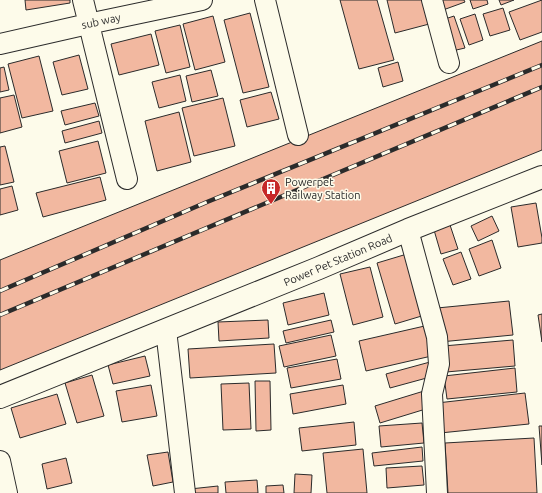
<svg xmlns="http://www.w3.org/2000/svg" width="542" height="493" font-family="Ubuntu,sans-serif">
<rect width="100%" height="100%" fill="#fdfbea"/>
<!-- building -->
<path fill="#f2b8a0" stroke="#2b2b2b" d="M25,0H70V3L26,10Z
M340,0H377L394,60L359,69Z
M387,0H428L433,23L395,33Z
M439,0H464L465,2L443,10Z
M470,0H487L488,4L473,9Z
M499,0H514L501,5Z
M542,0V32L520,40L509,12Z
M503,8L510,30L490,36L483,14Z
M250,13L269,87L243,93L224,20Z
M475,14L483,40L469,45L460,19Z
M213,16L225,62L195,70L183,24Z
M454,16L465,48L452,51L442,20Z
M180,25L190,67L166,73L155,31Z
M151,34L159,65L119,75L111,44Z
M542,41V150L0,370V260Z
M79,55L88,89L62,95L53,62Z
M39,56L53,111L22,118L8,64Z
M398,62L403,81L383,87L378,68Z
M4,67L9,90L0,92V68Z
M211,70L218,96L192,102L186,76Z
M180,75L186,101L159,108L152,82Z
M271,92L279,119L247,127L240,100Z
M14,95L22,127L0,133V98Z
M223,98L235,146L194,156L182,108Z
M95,103L99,116L65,125L61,111Z
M179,112L191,162L157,171L145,121Z
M99,121L102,133L65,143L62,131Z
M98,141L106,173L67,183L59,151Z
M5,146L14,182L0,185V147Z
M100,177L106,200L43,217L36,193Z
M12,186L18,210L0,215V189Z
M536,203L542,238V243L518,247L511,207Z
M492,216L499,231L478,241L471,226Z
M450,225L458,249L441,254L434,230Z
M492,240L501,268L479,276L469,249Z
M461,252L471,279L453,285L443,259Z
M407,254L425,315L395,324L377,263Z
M370,267L383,317L353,325L340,274Z
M324,293L329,315L288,325L283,303Z
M509,301L513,335L440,342L437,308Z
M542,314V342L538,315Z
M268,320L269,338L219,341L218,322Z
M331,320L334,332L286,343L283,331Z
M429,325L436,355L366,371L359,341Z
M331,335L336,356L284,367L279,346Z
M513,340L515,366L446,372L443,346Z
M274,344L276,373L190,378L188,349Z
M145,356L150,376L113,384L108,365Z
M337,359L341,379L291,388L287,368Z
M430,362L434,376L390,388L386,374Z
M515,368L517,392L447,399L444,376Z
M92,375L104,416L77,423L65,383Z
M255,381H270L271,430L256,431Z
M249,383L251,429L223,430L221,384Z
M151,385L157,416L122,422L116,391Z
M343,385L346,404L293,414L290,394Z
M424,391L429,408L380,423L375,406Z
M525,393L529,424L440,433L437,403Z
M57,394L66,424L20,438L11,408Z
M354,422L356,445L302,451L299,428Z
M422,423L424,443L381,447L379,426Z
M539,426H542V465Z
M534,438L537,493H448L445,443Z
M422,447L423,461L374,466L372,453Z
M363,449L367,493H327L323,453Z
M168,452L173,482L153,486L147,455Z
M66,458L72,483L47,489L42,464Z
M422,466L424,485L387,488L386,468Z
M295,474L312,475L311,493H294Z
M257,480L258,493H226L225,482Z
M283,485L284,493H266V486Z
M218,486V493H191L190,489Z"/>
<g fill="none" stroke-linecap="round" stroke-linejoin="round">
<!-- street casing -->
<g stroke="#2b2b2b" stroke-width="22">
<path id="street" d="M83,0L127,179
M265,0L298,135
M432,0L449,63
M0,44L88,24L202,0
M408,230L437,337L439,364L432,394L437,493
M166,330L185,493
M0,461L7,493"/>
</g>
<!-- secondary casing -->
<g stroke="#2b2b2b" stroke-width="24">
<path id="secondary" d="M0,397L319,268L408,230L542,177"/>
</g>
<!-- street -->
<use href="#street" stroke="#fdfbea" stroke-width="20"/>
<!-- secondary -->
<use href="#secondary" stroke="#fdfbea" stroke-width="22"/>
<!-- rail casing -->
<g stroke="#2b2b2b" stroke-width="4.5">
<path id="rail" d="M0,291L207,202L542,65
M0,315L542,87"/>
</g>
<!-- rail -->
<use href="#rail" stroke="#fdfbea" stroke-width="3" stroke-dasharray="9" stroke-linecap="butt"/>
</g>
<!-- icons -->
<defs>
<g id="building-pin" transform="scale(1)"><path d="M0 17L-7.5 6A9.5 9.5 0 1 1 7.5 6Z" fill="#c62828" stroke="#fdfbea"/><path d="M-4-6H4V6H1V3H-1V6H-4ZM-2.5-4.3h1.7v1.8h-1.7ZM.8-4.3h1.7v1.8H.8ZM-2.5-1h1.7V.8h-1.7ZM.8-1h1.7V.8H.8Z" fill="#fff"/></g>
</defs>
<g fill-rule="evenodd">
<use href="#building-pin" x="271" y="188"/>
</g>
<g text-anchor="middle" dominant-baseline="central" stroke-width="3" stroke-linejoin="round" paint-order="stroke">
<!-- street labels -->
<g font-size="11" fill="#2b2b2b" stroke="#fdfbea">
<text transform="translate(101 21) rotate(-12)">sub way</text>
<text transform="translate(338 260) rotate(-23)">Power Pet Station Road</text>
</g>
<!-- poi labels -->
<g font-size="11" fill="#2b2b2b" stroke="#fdfbea" text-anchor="start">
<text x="285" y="182">Powerpet<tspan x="285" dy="13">Railway Station</tspan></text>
</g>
</g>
</svg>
